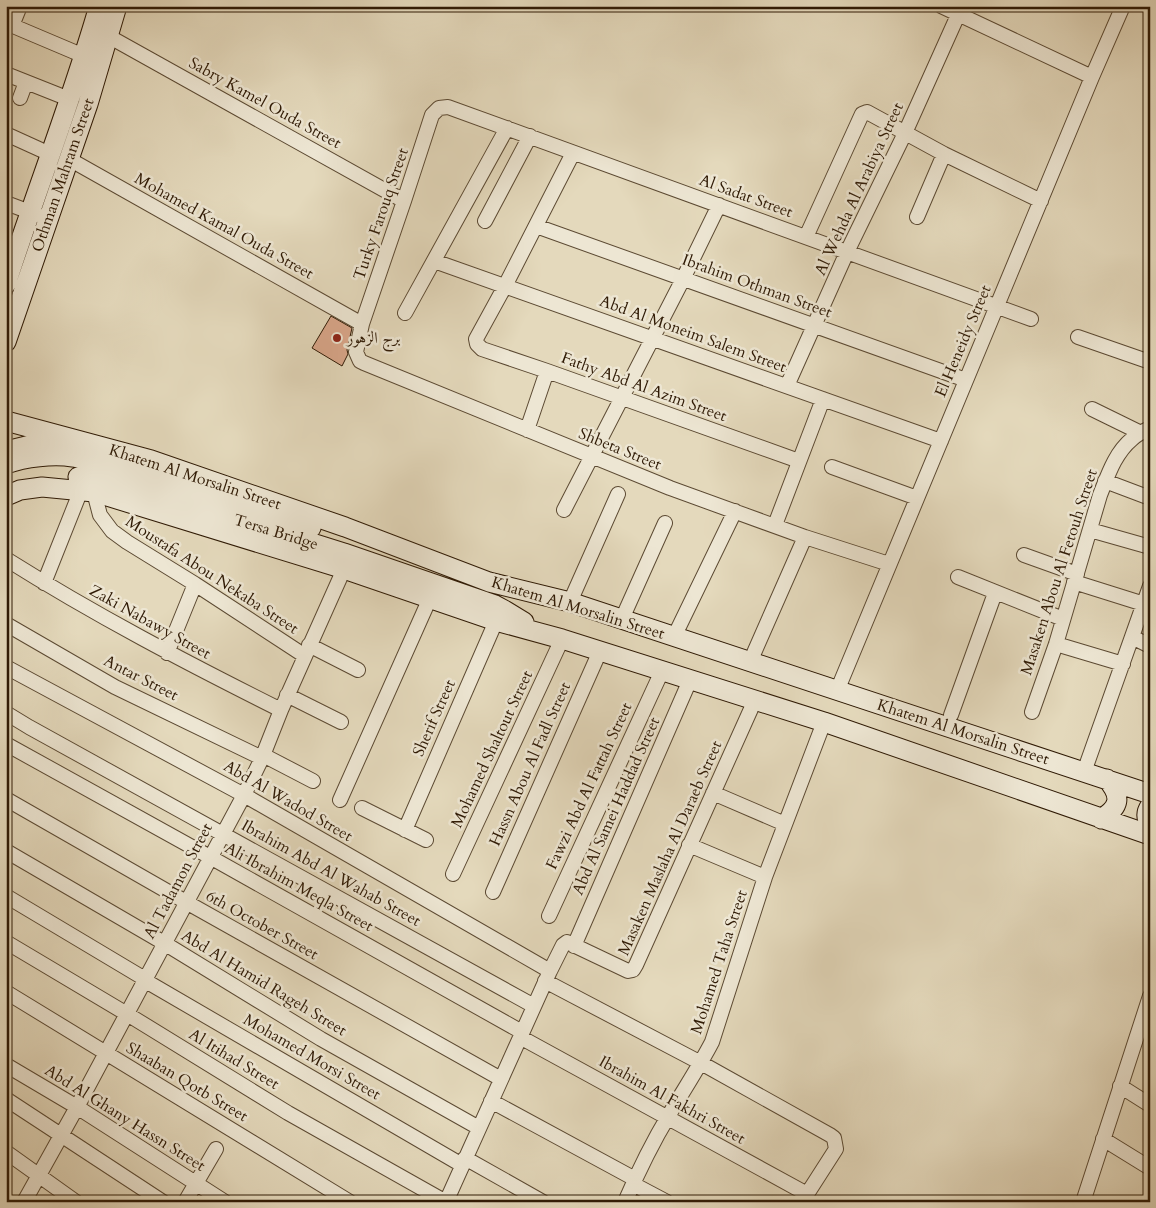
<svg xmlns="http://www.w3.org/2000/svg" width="1156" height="1208" font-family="Cardo,Amiri,serif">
<rect width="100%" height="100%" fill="#e4d9bc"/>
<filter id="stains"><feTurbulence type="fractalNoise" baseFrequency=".004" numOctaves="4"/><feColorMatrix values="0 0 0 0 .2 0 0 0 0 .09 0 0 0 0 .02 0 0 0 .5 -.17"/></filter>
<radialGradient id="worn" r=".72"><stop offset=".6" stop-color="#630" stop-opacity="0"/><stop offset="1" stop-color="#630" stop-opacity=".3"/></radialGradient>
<!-- building -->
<path fill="#daa78b" stroke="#2f1a05" d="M331,316L352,328L347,350L348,354L342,366L312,348Z"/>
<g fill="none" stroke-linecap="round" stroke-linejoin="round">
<!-- minor casing -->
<g stroke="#5c4a33" stroke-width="16">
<path id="minor" d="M941,6L1092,77
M6,23L84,56
M12,26L20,6
M108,36L404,201
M6,74L69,99
M20,98L26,82
M6,134L50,154
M573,153L505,286L476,339L477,344L482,349L547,371L799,461
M69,159L362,324
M6,203L38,215
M917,217L944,154
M485,221L530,136
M536,226L966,380
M806,237L862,114L867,112L944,154L1041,201
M434,261L941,441
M405,313L507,128
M1078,337L1150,362
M787,386L847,252L905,133L962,6
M1092,409L1141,433
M527,430L547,371
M832,467L917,498
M1105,481L1150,498
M94,492L100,515L112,531L127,542L195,584L305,656
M564,510L683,279L719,205
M775,525L823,399
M1090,530L1150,547
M1024,555L1077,574
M6,559C95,615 187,663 281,710
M889,564L805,537L670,488L364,363L360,361L356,352L362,324L404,201L432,115L439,108L448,107L1031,319
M958,577L1063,619
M1074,582L1144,604
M44,583L81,490
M570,602L618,494
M622,619L665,523
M6,624L115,687L262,758
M674,637L735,511
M1132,637L1150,646
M1056,644L1123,664
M309,645L358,670
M167,653L195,584
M750,662L805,537
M6,667L244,795L550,971
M837,691L1092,77L1123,6
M287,695L341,722
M1032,712L1056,644L1100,495C1108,475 1115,453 1132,439C1137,434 1144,431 1150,428
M6,713L29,727L534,1006
M951,715L995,593
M6,744L210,857L522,1032
M263,755L313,781
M1084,772L1150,586
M713,793L785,824
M6,799L186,902L501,1079
M340,800L430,598
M362,808L426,840
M405,830L496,621
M689,845L765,877
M6,851L164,943L321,1039L479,1128
M453,874L562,639
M493,892L600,651
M6,896L145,979
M549,916L662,671
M6,942L127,1014L288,1113L446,1202
M574,946L690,680
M144,980L462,1165
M545,981L701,1063L830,1135L834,1138L836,1149L802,1202
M6,992L350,1202
M520,1037L807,1194
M6,1065L77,1107L225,1202
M1120,1086L1150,1105
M6,1099L163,1202
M491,1101L635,1179
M1103,1139L1150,1168
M6,1152L76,1202
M465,1158L543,1202
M633,1184L667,1202
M24,1202L77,1107L244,795L262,758L281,710L344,569
M185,1202L216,1149
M446,1202L550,971L563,945L567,942L628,971L633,970L636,965L755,700
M625,1202C638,1172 652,1143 669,1115C683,1091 699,1067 712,1042L765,877L824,722
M1083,1202L1150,996
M1150,1202V1201"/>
</g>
<!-- secondary casing -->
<g stroke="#2f1a05" stroke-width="21">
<path id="secondary" d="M6,284C36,191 72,100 99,6
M6,342L88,104L117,6
M6,421L151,460L345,527L489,582L570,602L1150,794
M6,451L59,438
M6,464C25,457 53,454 73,457C81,458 88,461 96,462L311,528
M78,477L104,481L271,530L344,553L495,605L506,611L524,622
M6,496L20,490L42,487L94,492L344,569L496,621L562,639L824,722L1150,835
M1150,806C1146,812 1146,818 1150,824
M1101,819C1120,807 1122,797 1107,779"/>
</g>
<!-- minor -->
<use href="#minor" stroke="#ede6d3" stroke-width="14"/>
<!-- secondary -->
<use href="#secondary" stroke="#ede6d3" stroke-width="19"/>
</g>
<!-- markers -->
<circle fill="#8f2418" stroke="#ede6d3" stroke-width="2" cx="337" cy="338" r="5"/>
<g text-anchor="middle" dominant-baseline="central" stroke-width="5" stroke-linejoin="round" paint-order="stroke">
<!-- street labels -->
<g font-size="16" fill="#2f1a05" stroke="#ede6d3">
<text transform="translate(265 103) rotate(29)">Sabry Kamel Ouda Street</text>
<text transform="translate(63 175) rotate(-71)">Othman Mahram Street</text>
<text transform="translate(859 189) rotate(-65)">Al Wehda Al Arabiya Street</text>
<text transform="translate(746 196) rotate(20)">Al Sadat Street</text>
<text transform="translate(381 214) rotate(-71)">Turky Farouq Street</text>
<text transform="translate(224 226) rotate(29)">Mohamed Kamal Ouda Street</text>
<text transform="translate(757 286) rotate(20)">Ibrahim Othman Street</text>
<text transform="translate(693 334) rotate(20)">Abd Al Moneim Salem Street</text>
<text transform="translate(963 341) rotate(-67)">El Heneidy Street</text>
<text transform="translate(644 387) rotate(20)">Fathy Abd Al Azim Street</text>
<text transform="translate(620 449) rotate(22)">Shbeta Street</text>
<text transform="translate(195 477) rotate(18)">Khatem Al Morsalin Street</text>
<text transform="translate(276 532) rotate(17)">Tersa Bridge</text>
<text transform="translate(1059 572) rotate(-72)">Masaken Abou Al Fetouh Street</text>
<text transform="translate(212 575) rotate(33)">Moustafa Abou Nekaba Street</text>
<text transform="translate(578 608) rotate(17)">Khatem Al Morsalin Street</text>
<text transform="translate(150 622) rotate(29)">Zaki Nabawy Street</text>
<text transform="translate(141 678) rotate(27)">Antar Street</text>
<text transform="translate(434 718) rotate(-66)">Sherif Street</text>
<text transform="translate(963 732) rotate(18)">Khatem Al Morsalin Street</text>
<text transform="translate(492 749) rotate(-65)">Mohamed Shaltout Street</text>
<text transform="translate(530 764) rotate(-66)">Hassn Abou Al Fadl Street</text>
<text transform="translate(589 786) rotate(-65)">Fawzi Abd Al Fattah Street</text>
<text transform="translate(288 801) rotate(30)">Abd Al Wadod Street</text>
<text transform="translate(616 806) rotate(-66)">Abd Al Samei Haddad Street</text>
<text transform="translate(670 848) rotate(-66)">Masaken Maslaha Al Daraeb Street</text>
<text transform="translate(331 873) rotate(29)">Ibrahim Abd Al Wahab Street</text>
<text transform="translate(178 881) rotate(-62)">Al Tadamon Street</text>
<text transform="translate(299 887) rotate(29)">Ali Ibrahim Meqla Street</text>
<text transform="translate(262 925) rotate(29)">6th October Street</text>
<text transform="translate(719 962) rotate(-72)">Mohamed Taha Street</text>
<text transform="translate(264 983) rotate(31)">Abd Al Hamid Rageh Street</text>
<text transform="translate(312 1057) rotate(30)">Mohamed Morsi Street</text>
<text transform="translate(234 1059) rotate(31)">Al Itihad Street</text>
<text transform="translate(187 1082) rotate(31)">Shaaban Qotb Street</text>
<text transform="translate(672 1100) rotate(29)">Ibrahim Al Fakhri Street</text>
<text transform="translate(125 1118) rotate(32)">Abd Al Ghany Hassn Street</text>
</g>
<!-- poi labels -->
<g font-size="16" fill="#2f1a05" stroke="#ede6d3" text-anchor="start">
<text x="347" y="338">برج الزهور</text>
</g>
</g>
<!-- margin -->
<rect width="1156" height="1208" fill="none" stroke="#e4d9bc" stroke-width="25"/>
<rect x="8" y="8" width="1141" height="1193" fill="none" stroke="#2f1a05" stroke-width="2.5"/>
<rect x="12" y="12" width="1131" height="1183" fill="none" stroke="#2f1a05"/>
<rect width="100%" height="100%" filter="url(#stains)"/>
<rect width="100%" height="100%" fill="url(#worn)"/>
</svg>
